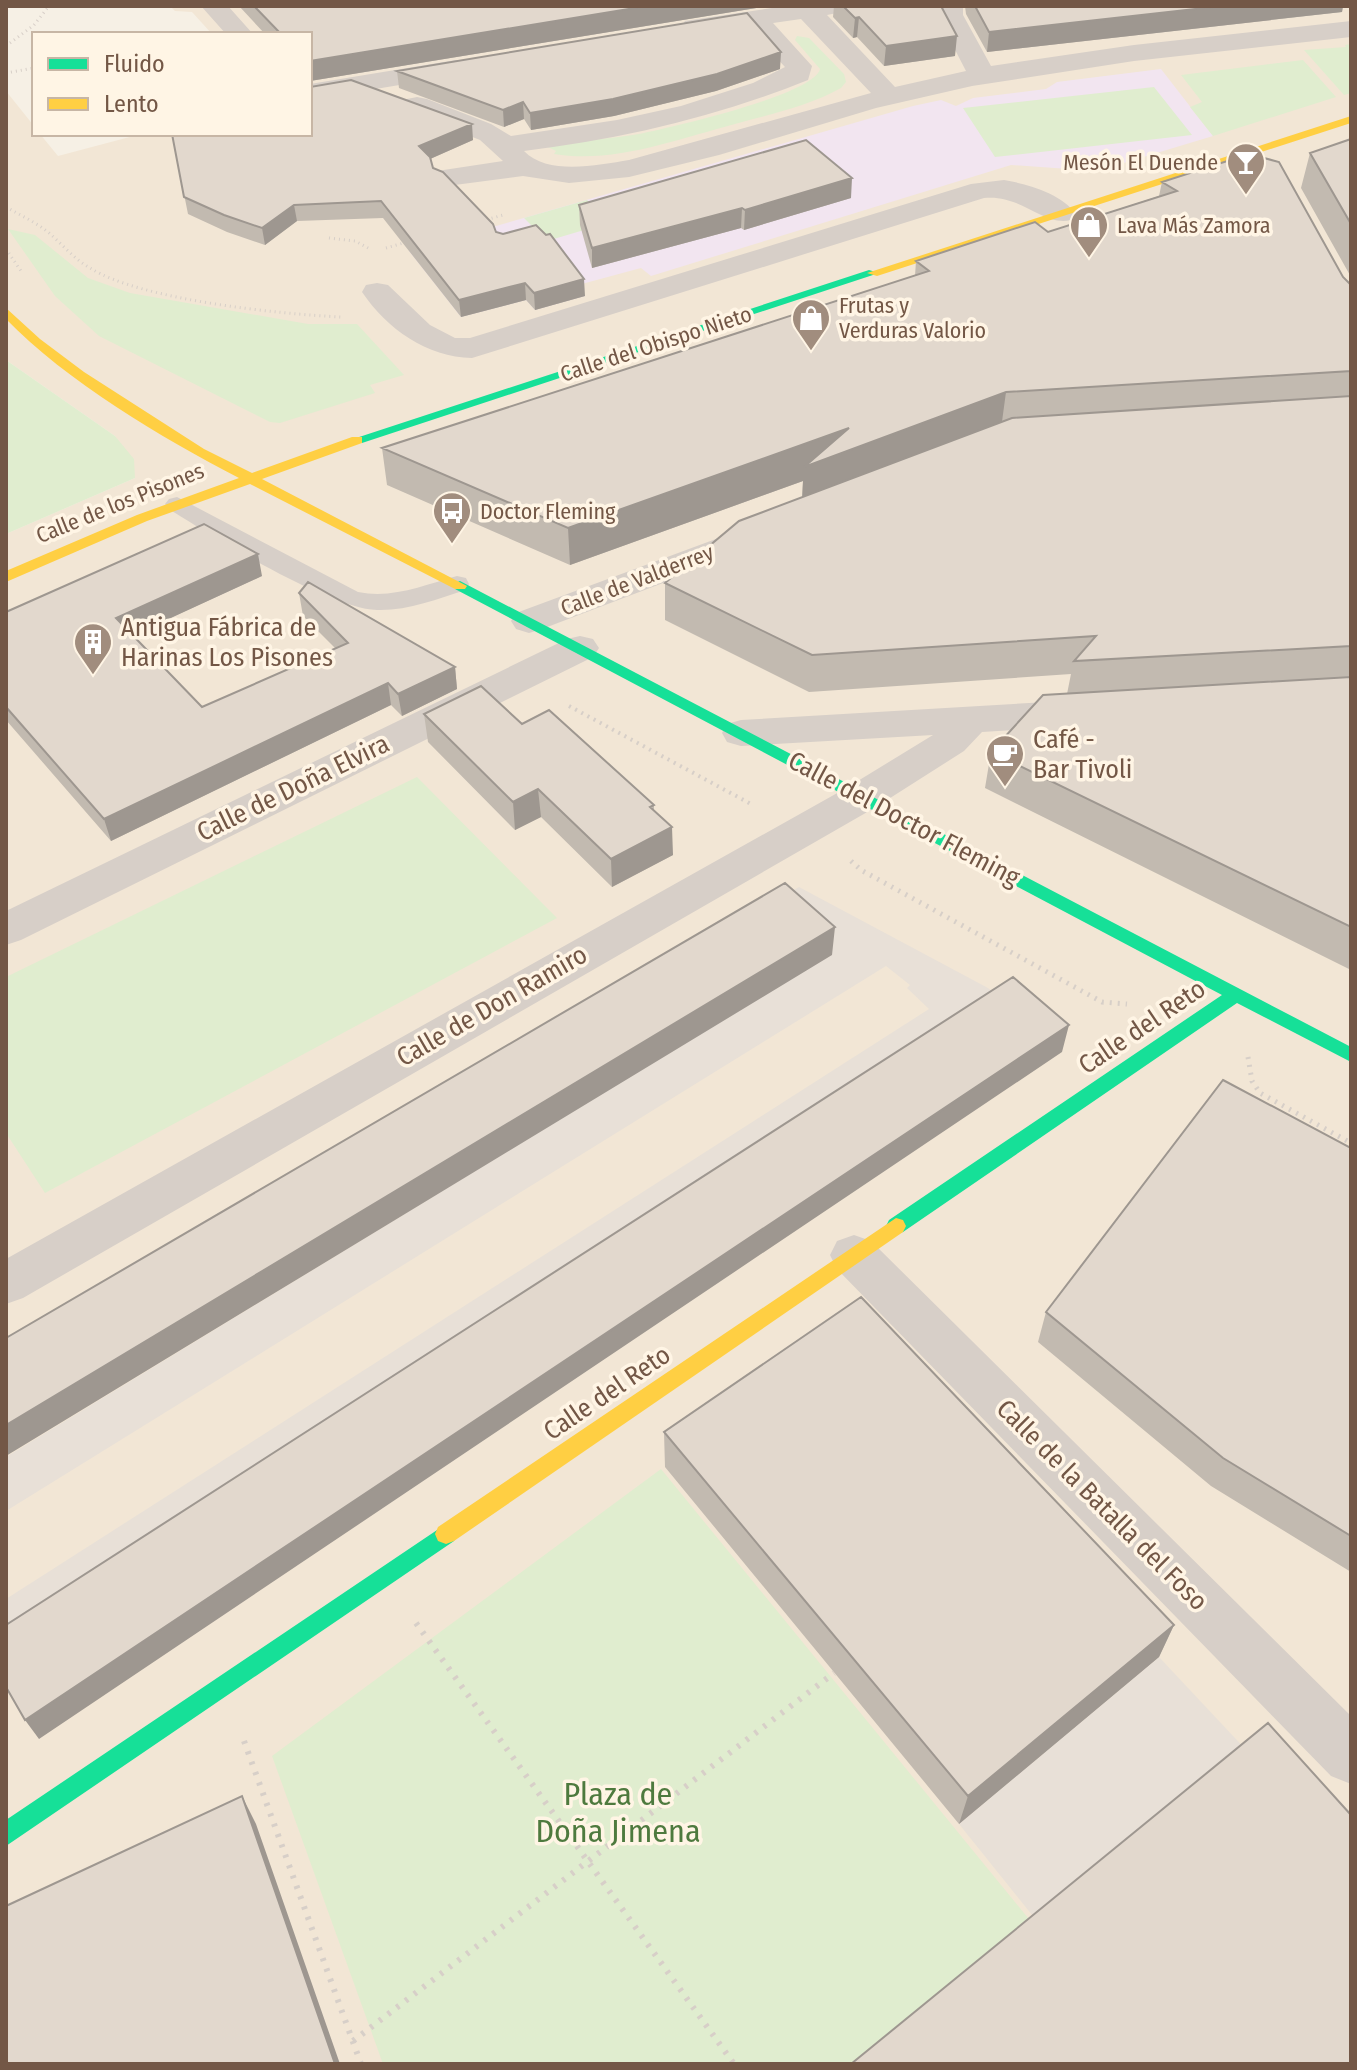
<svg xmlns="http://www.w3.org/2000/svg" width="1357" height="2070" font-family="'Fira Sans Condensed',sans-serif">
<rect width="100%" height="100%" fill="#f6f0e5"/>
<!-- residential -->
<path fill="#f2e6d5" d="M170,6H1351V2064H6V534L135,478L115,436L6,360V91L34,126V134H40L58,156L141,134H310V34H212L192,12L175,11Z"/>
<!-- industrial -->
<path fill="#e8e0d7" d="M799,887L988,988L1008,1005L6,1656V1599L929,1009L907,988L910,985L886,966L6,1511V1457L585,1104L770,904Z
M1159,1657L1249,1753L1040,1925L959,1824Z"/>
<!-- education -->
<path fill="#f2e5f0" d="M1161,69L1213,136L1097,171L1011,165L651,276L641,268L578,285L585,296L535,310L526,300L461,317L409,251L913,106L941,100L956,106L973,98L1046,89L1057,82Z"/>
<!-- green -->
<path fill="#e0edcf" d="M797,36L809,38L844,74L846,82L841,88C809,106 771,114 735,124C678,139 614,164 554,154L556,151L548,147C578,140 609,139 639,134C669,128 814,95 820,69L795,40Z
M1351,44V93L1344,95L1304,50L1346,47L1345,45Z
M1303,60L1336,97L1213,136L1190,107L1202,102L1181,75Z
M1154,87L1192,135L995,157L963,108Z
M587,200L611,222L547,241L524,218Z
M8,229L35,235L88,278L130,293L308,324H357L404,375L370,385L375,393L280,423L270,422L99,336L55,296Z
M6,360L115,436L134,459L135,478L6,534Z
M417,777L557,918L45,1193L6,1133V977Z
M661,1469L1033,1924L862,2064H383L272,1756Z"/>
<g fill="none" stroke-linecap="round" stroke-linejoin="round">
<!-- path-far3 -->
<path stroke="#d7cfc8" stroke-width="3" stroke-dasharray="1 4" stroke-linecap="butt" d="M6,46L34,25L49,6
M6,73L34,68
M6,207C20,215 35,222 48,232C62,244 74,259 90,268C141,300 279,314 341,317
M482,221L503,215
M329,238L355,241L370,249
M386,248L407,242
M6,249L21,271"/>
<!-- path-far2 -->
<path stroke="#d7cfc8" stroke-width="4" stroke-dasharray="2 5" stroke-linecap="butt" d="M569,706L751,804"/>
<!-- path-far1 -->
<path stroke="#d7cfc8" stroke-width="5" stroke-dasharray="2 6" stroke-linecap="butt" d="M851,861L861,870L1102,1002L1127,1004
M1248,1057L1252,1081L1260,1093L1351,1143"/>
<!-- path -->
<path stroke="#d7cfc8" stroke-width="6" stroke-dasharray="3 8" stroke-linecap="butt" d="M416,1623L734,2064
M244,1741L361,2064
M353,2041L834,1673"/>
<!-- lane -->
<path fill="#d7cfc8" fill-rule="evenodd" d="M177,497L358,592C393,599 424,585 457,576L466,578L469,584L466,590C437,599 407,611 377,610C328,608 213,537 169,509L165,504L169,499Z"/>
<!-- street -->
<path fill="#d7cfc8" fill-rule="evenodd" d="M201,6H228L253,34H226Z
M785,6H851L847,11L827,15L895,87L966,71L937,15V6H963V15L991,66L1134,45L1351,21V37L1134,61L972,86L876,108L719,155L629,177L569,183L523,176L447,186L437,183L433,177L437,171L503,161L480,140L407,111L403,105L407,99L417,97L427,99L491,124L511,136L617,120L681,106L753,83L785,67L748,27L694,35L685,33L681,27L685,21ZM801,19L871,93L629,160C598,165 548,176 524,151C622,139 716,117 808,80L812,66L773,23Z
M456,60L465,62L469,68L465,74L310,100V84Z
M1004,180C1027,184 1061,193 1076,214L1071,220C1043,227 1022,194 984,198L472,358C427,357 387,329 362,292L366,285L377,283L388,285L430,325L455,338H470L971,184Z
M751,526L763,529L769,537L763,545L542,629L529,633L516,629L511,621L516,613Z
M580,636L593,639L599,648L593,657L21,940L6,945V911L567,639Z
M1081,700L1095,704L1100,713L1095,722L1081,726L982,732L964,751L876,807L23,1298L6,1304V1259L848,787L933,735L741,746L727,742L722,733L727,724L741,720Z
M854,1235L871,1241L1351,1716V1784L1331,1776L837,1269L830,1255L837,1241Z"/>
<!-- fast -->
<path fill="#16e098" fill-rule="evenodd" d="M869,270L879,273L362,443H352L350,440Z
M460,581L1351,1047V1062L1237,1003L903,1232L896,1234L889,1232L886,1226L889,1220L1222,995L455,589V583Z
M446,1524L454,1527L457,1534L454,1541L6,1846V1820Z"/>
<!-- slow -->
<path fill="#ffcf43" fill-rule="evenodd" d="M1351,116V123L877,276L867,273Z
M6,308L40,339L84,372L204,449L252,473L352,437H362V443L262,479L467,586L465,589H455L250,484L147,521L6,582V571L137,515L239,478C162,438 66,381 6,319Z
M896,1218L903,1220L906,1226L903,1232L454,1541L446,1544L438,1541L435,1534L438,1527Z"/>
</g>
<!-- wall -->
<path fill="#c2bab0" d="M239,6H768L310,81V34H265Z
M834,6H941L955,56L884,66L857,37L853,38L833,17Z
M965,6H1343L1342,12L987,52L966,14Z
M780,69L716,91L614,116L531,130L524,119L504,127L399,88L397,71Z
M172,134L473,140L430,159L433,168L496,232L503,234L585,296L535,310L526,300L461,317L383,218L297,221L265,245L227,232L188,214Z
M1351,139V277L1301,188L1310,153Z
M1162,182L1343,277L1351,285V970L985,788L991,752L1067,694L1071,674L809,692L665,620V583L802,497L803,481L570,565L387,485L382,448L915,276L916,261L1048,232L1159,196Z
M851,198L744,230L741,228L592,268L580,225L579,205Z
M262,576L133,635L202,707L336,649L303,616L299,593L455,667L457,689L402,716L391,705L111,841L6,720V612Z
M424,714L522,724L654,805V810L673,855L612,887L541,817L515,830L428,742Z
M1351,1148V1572L1211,1486L1038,1342L1046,1312Z
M664,1432L1174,1625L1159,1657L959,1824L665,1467Z"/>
<!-- shaded-wall -->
<path fill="#9e9790" d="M647,6H768L310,81V61Z
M1222,6H1343L1342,12L987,52L989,32Z
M859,17L857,37L853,38L855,18Z
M957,36L955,56L884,66L886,46Z
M781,52L780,69L716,91L614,116L531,130L530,113Z
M523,102L524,119L504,127L503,110Z
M472,124L473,140L421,163L419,146Z
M852,178L851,198L744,230L745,210Z
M294,205L297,221L265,245L262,228Z
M742,208L741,228L592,268V248Z
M584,279L585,296L535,310L534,293Z
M525,283L526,300L461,317L459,300Z
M1006,392L1001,429L802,503L803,481L570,565L568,528L849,428Z
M258,554L262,576L123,640L116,618Z
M455,667L457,689L402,716L398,694Z
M388,683L391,705L111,841L104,819Z
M538,789L541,817L515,830L513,802Z
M672,827L673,855L612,887L611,859Z
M835,927L832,955L6,1456V1425Z
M1069,1025L1062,1052L39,1739L25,1720Z
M1174,1625L1159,1657L959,1824L968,1796Z
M242,1796L256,1824L340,2064H335Z"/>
<!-- building -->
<path fill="#e2d8cd" stroke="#9e9790" stroke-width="2" d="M254,6H647L310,61V34H281Z
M843,6H941L957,36L886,46L859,17L855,18Z
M975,6H1222L989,32Z
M747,13L781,52L717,74L613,99L530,113L523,102L503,110L397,71Z
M351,80L472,124L419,146L430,157L433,168L443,172L493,224L496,232L503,234L536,225L546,235L550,234L584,279L534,293L525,283L459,300L381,201L294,205L262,228L224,215L184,197L172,134H310V87Z
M1351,139V224L1310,153Z
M806,140L852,178L745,210L742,208L592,248L579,205Z
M1249,154L1279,162L1343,277L1351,285V371L1006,392L804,467L849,428L568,528L382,448L929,271L916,261L1035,222L1048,232L1177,191L1162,182Z
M1351,396V646L1074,661L1096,636L812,655L665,583L739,521L1012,418Z
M204,524L258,554L116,618L202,707L348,643L299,593L308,582L455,667L398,694L388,683L104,819L6,707V612Z
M1351,677V927L991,752L1043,695Z
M481,686L522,724L549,710L654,805L650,807L672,827L611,859L538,789L513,802L424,714Z
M785,883L835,927L6,1425V1338Z
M1013,977L1069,1025L25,1720L6,1687V1625Z
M1223,1080L1351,1148V1536L1223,1458L1046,1312Z
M861,1297L1174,1625L968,1796L664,1432Z
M1268,1723L1351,1815V2064H851Z
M242,1796L335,2064H6V1906Z"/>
<!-- icons -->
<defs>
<g id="bar-pin" transform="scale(2)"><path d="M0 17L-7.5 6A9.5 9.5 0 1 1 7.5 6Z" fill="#a18d7e" stroke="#fff5e5"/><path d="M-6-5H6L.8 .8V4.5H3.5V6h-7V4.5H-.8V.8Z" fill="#fff"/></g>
<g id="shop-pin" transform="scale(2)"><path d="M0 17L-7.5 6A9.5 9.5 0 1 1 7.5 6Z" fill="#a18d7e" stroke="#fff5e5"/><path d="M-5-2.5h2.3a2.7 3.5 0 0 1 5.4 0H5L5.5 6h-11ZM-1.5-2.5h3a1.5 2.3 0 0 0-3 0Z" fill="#fff"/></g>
<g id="bus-pin" transform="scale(2)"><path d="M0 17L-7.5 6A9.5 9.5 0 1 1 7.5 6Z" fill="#a18d7e" stroke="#fff5e5"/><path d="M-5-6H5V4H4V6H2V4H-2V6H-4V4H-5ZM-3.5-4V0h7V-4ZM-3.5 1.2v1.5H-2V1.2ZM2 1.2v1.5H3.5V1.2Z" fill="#fff"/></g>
<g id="building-pin" transform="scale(2)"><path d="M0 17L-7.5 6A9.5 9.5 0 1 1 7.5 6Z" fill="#a18d7e" stroke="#fff5e5"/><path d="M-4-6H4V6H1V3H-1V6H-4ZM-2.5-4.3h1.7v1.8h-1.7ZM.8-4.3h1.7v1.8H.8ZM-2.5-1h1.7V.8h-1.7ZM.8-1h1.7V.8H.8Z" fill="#fff"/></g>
<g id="cafe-pin" transform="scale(2)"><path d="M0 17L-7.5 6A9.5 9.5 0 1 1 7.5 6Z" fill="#a18d7e" stroke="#fff5e5"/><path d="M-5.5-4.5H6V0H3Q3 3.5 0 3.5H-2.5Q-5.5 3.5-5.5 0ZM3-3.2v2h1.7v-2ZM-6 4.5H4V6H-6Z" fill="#fff"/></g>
</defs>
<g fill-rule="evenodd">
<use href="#bar-pin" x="1246" y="162"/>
<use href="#shop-pin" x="1089" y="225"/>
<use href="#shop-pin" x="811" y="318"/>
<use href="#bus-pin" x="452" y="511"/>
<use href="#building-pin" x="93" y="642"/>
<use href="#cafe-pin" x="1005" y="754"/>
</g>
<g text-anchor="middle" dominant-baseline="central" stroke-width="7" stroke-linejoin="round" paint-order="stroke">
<!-- far-poi labels -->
<g font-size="22" fill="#735746" stroke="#fff5e5" text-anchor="start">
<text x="1218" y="162" text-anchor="end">Mesón El Duende</text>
<text x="1117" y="225">Lava Más Zamora</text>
<text x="839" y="305">Frutas y<tspan x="839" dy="25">Verduras Valorio</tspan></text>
<text x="480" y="511">Doctor Fleming</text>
</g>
<!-- far-street labels -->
<g font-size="22" fill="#735746" stroke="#fff5e5">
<text transform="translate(656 344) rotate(-18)">Calle del Obispo Nieto</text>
<text transform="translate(120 503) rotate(-22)">Calle de los Pisones</text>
<text transform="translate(637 580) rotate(-21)">Calle de Valderrey</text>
</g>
<!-- poi labels -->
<g font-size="26" fill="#735746" stroke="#fff5e5" text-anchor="start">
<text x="121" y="627">Antigua Fábrica de<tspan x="121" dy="30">Harinas Los Pisones</tspan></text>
<text x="1033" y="739">Café -<tspan x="1033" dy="30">Bar Tivoli</tspan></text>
</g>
<!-- street labels -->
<g font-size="26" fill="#735746" stroke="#fff5e5">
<text transform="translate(293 788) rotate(-26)">Calle de Doña Elvira</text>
<text transform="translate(904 819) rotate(28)">Calle del Doctor Fleming</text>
<text transform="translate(492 1006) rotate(-30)">Calle de Don Ramiro</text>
<text transform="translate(1142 1027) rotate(-34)">Calle del Reto</text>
<text transform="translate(607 1393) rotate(-34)">Calle del Reto</text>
<text transform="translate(1102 1505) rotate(45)">Calle de la Batalla del Foso</text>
</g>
<!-- near-park labels -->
<g font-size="32" fill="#4e7a3e" stroke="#fff5e5">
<text x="618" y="1794">Plaza de<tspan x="618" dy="37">Doña Jimena</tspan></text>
</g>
</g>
<!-- border -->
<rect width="1357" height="2070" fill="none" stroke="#735746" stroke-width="16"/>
<!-- legend -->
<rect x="32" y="32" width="280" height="104" fill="#fff5e5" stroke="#c7b6a5" stroke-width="2"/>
<rect x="48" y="58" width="40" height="12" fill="#16e098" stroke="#c7b6a5" stroke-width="2"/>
<text x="104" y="72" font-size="24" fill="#735746">Fluido</text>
<rect x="48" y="98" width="40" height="12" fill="#ffcf43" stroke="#c7b6a5" stroke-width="2"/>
<text x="104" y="112" font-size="24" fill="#735746">Lento</text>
</svg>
